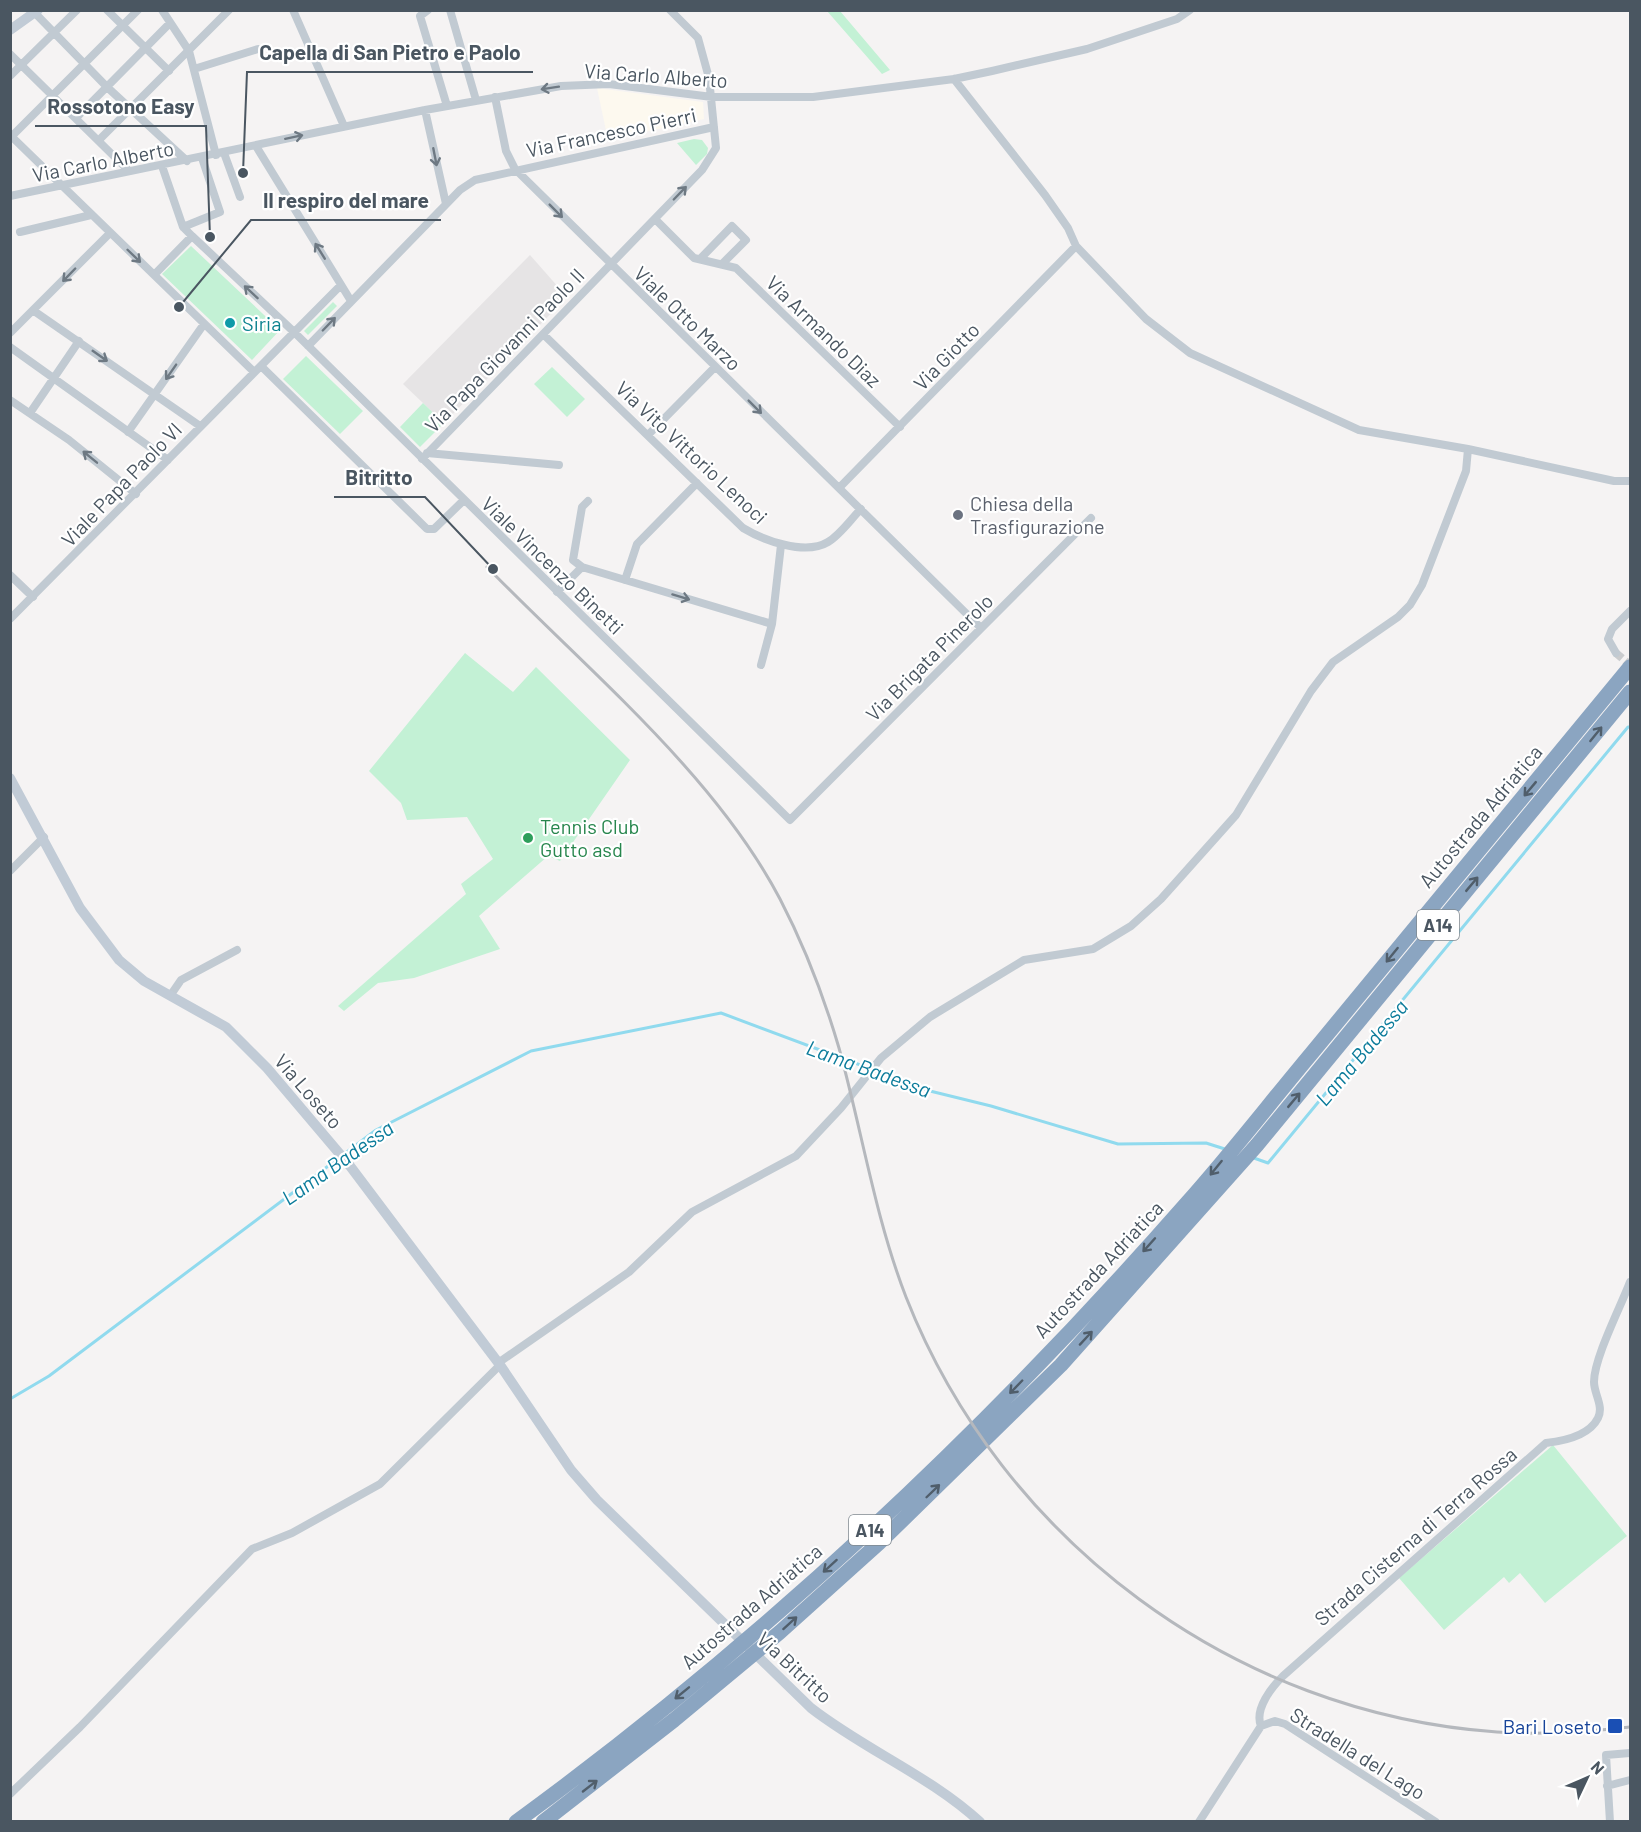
<svg xmlns="http://www.w3.org/2000/svg" width="1641" height="1832" font-family="Barlow,sans-serif">
<rect width="100%" height="100%" fill="#f5f3f3"/>
<!-- commercial -->
<path fill="#fdf9ef" d="M597,88L703,102L704,119L608,140Z"/>
<!-- education -->
<path fill="#e6e4e5" d="M530,255L567,297L444,423L403,384Z"/>
<!-- green -->
<path fill="#c3f1d5" d="M827,11H840L890,70L882,74Z
M694,139L702,140L708,148L707,154L696,165L677,143Z
M191,246L280,330L252,360L162,274Z
M333,302L337,306L308,335L304,331Z
M306,356L363,411L340,434L283,379Z
M552,367L585,399L567,417L534,384Z
M423,403L444,423L420,447L400,427Z
M465,653L513,692L536,667L630,760L560,861L548,856L479,916L500,949L414,978L378,983L344,1011L338,1006L466,894L461,884L493,859L467,817L407,820L401,803L369,771Z
M1553,1445L1627,1536L1545,1603L1520,1573L1509,1583L1504,1577L1444,1630L1399,1578Z"/>
<g fill="none" stroke-linecap="round" stroke-linejoin="round">
<!-- stream -->
<path stroke="#90daee" stroke-width="3" d="M1251,1157L1268,1163L1628,727H1630
M10,1399L49,1376L376,1130L531,1051L721,1013L930,1091L991,1106L1118,1144L1206,1143L1228,1150"/>
<!-- minor-tunnel -->
<path stroke="#caccce" stroke-width="8" stroke-dasharray="8 4" stroke-linecap="butt" d="M1616,653L1630,665"/>
<!-- minor -->
<path stroke="#c1cad2" stroke-width="8" d="M32,10L107,87L187,161
M107,10L169,71
M162,10L189,51L216,155
M293,10L344,126
M428,10L420,16L447,106
M450,10L476,100
M10,54L129,171
M194,69L258,49
M10,76L77,10
M495,97L506,151L515,169L981,628
M425,110L446,204
M77,117L170,23
M10,135L254,372
M10,138L138,10
M99,140L229,10
M256,146L351,301
M224,153L240,197
M162,166L183,227L192,236L294,332L790,820L1091,518
M10,196L425,110L561,86L609,84L712,97H813L954,79L992,71L1087,49L1177,19L1190,10
M655,219L694,258L736,268L900,427
M183,227L220,212L202,158
M20,232L91,215
M700,259L732,226L746,240L722,264
M154,275L192,236
M34,311L200,426
M10,333L110,233
M543,334L743,528C763,540 805,556 828,542C840,535 851,519 861,509
M308,346L460,190L475,180L714,127
M10,347L168,460
M261,366L427,529H434L464,500
M10,400L69,440L136,494
M30,413L79,341
M128,432L204,324
M648,435L715,367
M1468,449L1614,481H1630
M427,453L559,465
M422,459L702,170L716,148L709,78L698,38L670,10
M839,488L1076,246
M582,567L772,624
M10,575L33,597
M625,580L637,544L697,483
M557,592L582,567L573,560L582,507L588,501
M10,619L341,285
M1616,653L1608,639L1612,629L1630,611
M761,665L772,624L781,545
M10,871L44,837
M170,996L181,980L237,950
M498,1363L629,1272L692,1212L796,1156L841,1108L881,1058L930,1017L1024,960L1093,949L1131,926L1161,899L1236,815L1311,691L1333,662L1398,617L1410,605L1422,585L1466,471L1468,449L1359,430L1190,353L1146,319L1076,246L1068,228L1045,195L954,79
M1261,1726L1275,1721L1285,1724L1436,1822
M1607,1786L1630,1780
M10,1794L80,1727L252,1549L292,1533L380,1484L500,1365
M1199,1822L1261,1726C1254,1709 1272,1687 1283,1676L1546,1443C1564,1441 1589,1436 1598,1418C1604,1406 1594,1394 1594,1382C1594,1358 1621,1306 1630,1282
M1610,1822L1606,1755L1630,1753"/>
<!-- secondary -->
<path stroke="#c1cbd6" stroke-width="10" d="M10,30L38,10
M10,778L80,908L119,960L144,981L226,1027L267,1068L350,1166L414,1251L500,1365L571,1470L597,1500L811,1708C865,1750 930,1776 980,1822"/>
<!-- motorway -->
<path stroke="#8ba5c1" stroke-width="15" d="M516,1822C763,1642 986,1432 1187,1203C1230,1155 1270,1103 1311,1054C1418,925 1524,796 1630,667
M543,1822L674,1720L780,1632L879,1543L1061,1365L1257,1145L1630,692"/>
<!-- rail -->
<path stroke="#b5b8bd" stroke-width="3" d="M487,567C586,669 714,773 780,899C805,947 824,997 839,1048C862,1131 875,1217 906,1297C1002,1541 1235,1714 1497,1732C1541,1735 1587,1732 1630,1727"/>
</g>
<!-- one-way arrows -->
<defs><path id="oneway-shaft" d="M-6 0H5M1.5-3L5.5 0L1.5 3" fill="none" stroke-width="1.6" stroke-linecap="round" stroke-linejoin="round" transform="scale(1.5)"/></defs>
<g stroke="#6e7983">
<use href="#oneway-shaft" transform="translate(550 88) rotate(171)"/>
<use href="#oneway-shaft" transform="translate(294 137) rotate(-12)"/>
<use href="#oneway-shaft" transform="translate(435 157) rotate(79)"/>
<use href="#oneway-shaft" transform="translate(680 193) rotate(-46)"/>
<use href="#oneway-shaft" transform="translate(556 211) rotate(45)"/>
<use href="#oneway-shaft" transform="translate(320 251) rotate(-122)"/>
<use href="#oneway-shaft" transform="translate(134 256) rotate(44)"/>
<use href="#oneway-shaft" transform="translate(69 275) rotate(134)"/>
<use href="#oneway-shaft" transform="translate(251 292) rotate(-137)"/>
<use href="#oneway-shaft" transform="translate(329 324) rotate(-46)"/>
<use href="#oneway-shaft" transform="translate(100 356) rotate(35)"/>
<use href="#oneway-shaft" transform="translate(171 372) rotate(125)"/>
<use href="#oneway-shaft" transform="translate(755 407) rotate(45)"/>
<use href="#oneway-shaft" transform="translate(90 457) rotate(-141)"/>
<use href="#oneway-shaft" transform="translate(681 597) rotate(17)"/>
</g>
<g stroke="#505e6b">
<use href="#oneway-shaft" transform="translate(1596 734) rotate(-51)"/>
<use href="#oneway-shaft" transform="translate(1530 789) rotate(130)"/>
<use href="#oneway-shaft" transform="translate(1472 884) rotate(-50)"/>
<use href="#oneway-shaft" transform="translate(1392 955) rotate(129)"/>
<use href="#oneway-shaft" transform="translate(1294 1100) rotate(-50)"/>
<use href="#oneway-shaft" transform="translate(1216 1168) rotate(129)"/>
<use href="#oneway-shaft" transform="translate(1149 1245) rotate(132)"/>
<use href="#oneway-shaft" transform="translate(1086 1338) rotate(-47)"/>
<use href="#oneway-shaft" transform="translate(1016 1387) rotate(134)"/>
<use href="#oneway-shaft" transform="translate(933 1491) rotate(-44)"/>
<use href="#oneway-shaft" transform="translate(830 1566) rotate(138)"/>
<use href="#oneway-shaft" transform="translate(790 1623) rotate(-42)"/>
<use href="#oneway-shaft" transform="translate(682 1693) rotate(141)"/>
<use href="#oneway-shaft" transform="translate(590 1786) rotate(-38)"/>
</g>
<!-- markers -->
<circle fill="#0f9aa8" stroke="#fff" stroke-width="2" cx="230" cy="323" r="6"/>
<circle fill="#6b7280" stroke="#fff" stroke-width="2" cx="958" cy="515" r="6"/>
<circle fill="#2e9e5b" stroke="#fff" stroke-width="2" cx="528" cy="838" r="6"/>
<rect fill="#1a4fb4" stroke="#fff" stroke-width="2" x="1607" y="1718" width="16" height="16" rx="3"/>
<g text-anchor="middle" dominant-baseline="central" stroke-width="4.5" stroke-linejoin="round" paint-order="stroke">
<!-- shield labels -->
<g fill="#fff" stroke="#808990" stroke-width="1.5">
<rect x="1417" y="910" width="42" height="30" rx="4.5"/>
<rect x="849" y="1515" width="42" height="30" rx="4.5"/>
</g>
<g font-size="18" font-weight="bold" fill="#4a5661">
<text x="1438" y="925">A14</text>
<text x="870" y="1530">A14</text>
</g>
<!-- street labels -->
<g font-size="20" fill="#4a5661" stroke="#fff">
<text transform="translate(656 75) rotate(4)">Via Carlo Alberto</text>
<text transform="translate(611 132) rotate(-12)">Via Francesco Pierri</text>
<text transform="translate(103 161) rotate(-11)">Via Carlo Alberto</text>
<text transform="translate(688 318) rotate(44)">Viale Otto Marzo</text>
<text transform="translate(824 331) rotate(44)">Via Armando Diaz</text>
<text transform="translate(504 350) rotate(-46)">Via Papa Giovanni Paolo II</text>
<text transform="translate(946 356) rotate(-46)">Via Giotto</text>
<text transform="translate(692 452) rotate(43)">Via Vito Vittorio Lenoci</text>
<text transform="translate(121 484) rotate(-46)">Viale Papa Paolo VI</text>
<text transform="translate(553 565) rotate(44)">Viale Vincenzo Binetti</text>
<text transform="translate(929 657) rotate(-45)">Via Brigata Pinerolo</text>
<text transform="translate(1480 816) rotate(-50)">Autostrada Adriatica</text>
<text transform="translate(309 1091) rotate(49)">Via Loseto</text>
<text transform="translate(1098 1269) rotate(-47)">Autostrada Adriatica</text>
<text transform="translate(1415 1536) rotate(-41)">Strada Cisterna di Terra Rossa</text>
<text transform="translate(751 1606) rotate(-41)">Autostrada Adriatica</text>
<text transform="translate(795 1667) rotate(43)">Via Bitritto</text>
<text transform="translate(1358 1753) rotate(32)">Stradella del Lago</text>
</g>
<!-- culture labels -->
<g font-size="20" fill="#0d838f" stroke="#fff" text-anchor="start">
<text x="242" y="323">Siria</text>
</g>
<!-- worship labels -->
<g font-size="20" fill="#5b616d" stroke="#fff" text-anchor="start">
<text x="970" y="503">Chiesa della<tspan x="970" dy="23">Trasfigurazione</tspan></text>
</g>
<!-- leisure labels -->
<g font-size="20" fill="#27864d" stroke="#fff" text-anchor="start">
<text x="540" y="826">Tennis Club<tspan x="540" dy="23">Gutto asd</tspan></text>
</g>
<!-- transit labels -->
<g font-size="20" fill="#164399" stroke="#fff" text-anchor="end">
<text x="1602" y="1726">Bari Loseto</text>
</g>
<!-- water labels -->
<g font-size="21" font-style="italic" fill="#0c7c9b" stroke="#fff">
<text transform="translate(1361 1052) rotate(-50)">Lama Badessa</text>
<text transform="translate(869 1068) rotate(20)">Lama Badessa</text>
<text transform="translate(337 1162) rotate(-35)">Lama Badessa</text>
</g>
</g>
<!-- callouts -->
<path fill="none" stroke="#4a5661" stroke-width="2" d="M243 173L247 72H533M210 237L206 126H35M179 307L251 220H441M493 569L425 497H334"/>
<g fill="#4a5661" stroke="#fff" stroke-width="2">
<circle cx="243" cy="173" r="6"/>
<circle cx="210" cy="237" r="6"/>
<circle cx="179" cy="307" r="6"/>
<circle cx="493" cy="569" r="6"/>
</g>
<g font-size="21" text-anchor="middle" font-weight="bold" fill="#4a5661" stroke="#fff" stroke-width="4.5" stroke-linejoin="round" paint-order="stroke">
<text x="390" y="60">Capella di San Pietro e Paolo</text>
<text x="121" y="114">Rossotono Easy</text>
<text x="346" y="208">Il respiro del mare</text>
<text x="379" y="485">Bitritto</text>
</g>
<!-- border -->
<rect width="1641" height="1832" fill="none" stroke="#4a5661" stroke-width="24"/>
<!-- north arrow -->
<g transform="translate(1587 1778) rotate(46)" stroke="#ffffff" stroke-width="4.5" paint-order="stroke">
<path d="M0-4.5L10 22L0 15L-10 22Z" fill="#4a5661"/>
<text y="-9" font-size="16" font-weight="bold" text-anchor="middle" fill="#4a5661">N</text>
</g>
</svg>
